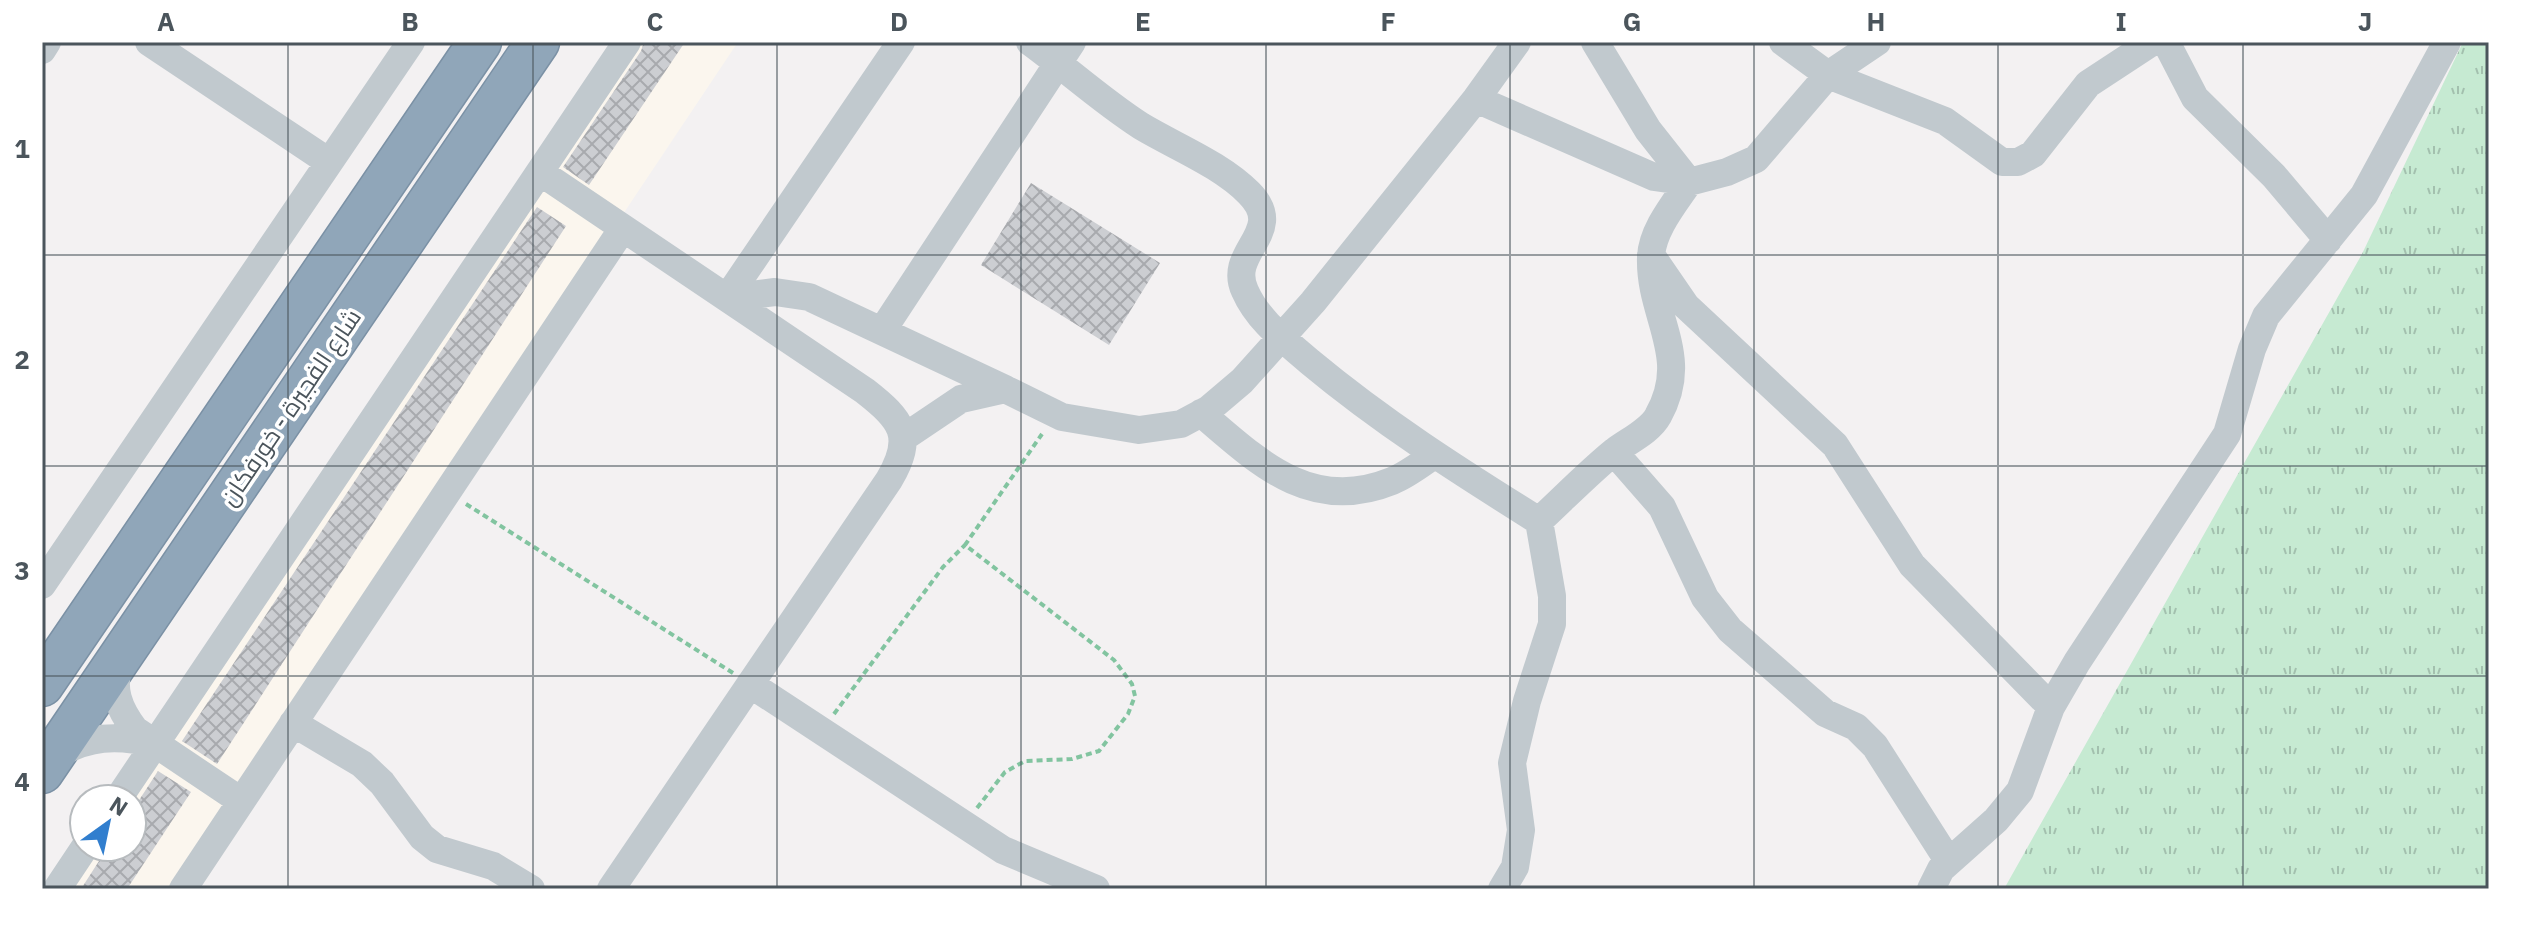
<svg xmlns="http://www.w3.org/2000/svg" width="2531" height="931" font-family="'IBM Plex Sans',Cairo,sans-serif">
<defs>
<pattern id="grass-tufts" width="24" height="20" patternUnits="userSpaceOnUse" patternTransform="scale(2)"><rect width="24" height="20" fill="#c6ead2"/><path d="M3 7l-1-3M5 7V3M7 7l1-3M15 17l-1-3M17 17v-4M19 17l1-3" fill="none" stroke="#a3c0ae"/></pattern>
<pattern id="building-cross-hatch" width="8" height="8" patternUnits="userSpaceOnUse" patternTransform="scale(2)"><rect width="8" height="8" fill="#ccced2"/><path d="M0 0l8 8M0 8l8-8" fill="none" stroke="#a8aaae"/></pattern>
</defs>
<rect width="100%" height="100%" fill="#f3f1f2"/>
<!-- commercial -->
<path fill="#fbf6ee" d="M634,42H738L172,889H63L92,847H132V799Z"/>
<!-- grass -->
<path fill="url(#grass-tufts)" d="M2463,42H2489V889H2004L2362,254Z"/>
<!-- building -->
<path fill="url(#building-cross-hatch)" d="M644,42H685L589,185L563,167L641,51Z
M1031,183L1160,263L1109,345L981,265Z
M537,207L566,226L217,764L182,741Z
M158,771L191,792L127,889H81L108,847H132V811Z"/>
<g fill="none" stroke-linecap="round" stroke-linejoin="round">
<!-- highway casing -->
<g stroke="#7b91a5" stroke-width="45">
<path id="highway" d="M42,685L480,42
M42,772L538,42"/>
</g>
<!-- path -->
<path stroke="#82c4a0" stroke-width="4" stroke-dasharray="6 4" stroke-linecap="butt" d="M466,504L733,673
M834,714L943,567L965,545
M977,808L1005,772L1025,761L1072,759L1099,751L1128,714L1135,696L1132,684L1114,660L965,545L1042,434"/>
<!-- minor -->
<path stroke="#c1c9ce" stroke-width="28" d="M149,42L329,162
M1030,42C1067,69 1102,101 1141,126C1176,147 1220,164 1249,193C1288,232 1226,251 1245,291C1258,321 1286,341 1310,362C1382,422 1459,471 1539,521L1552,596V624L1527,701L1512,763L1521,830L1515,867L1502,889
M1783,42L1828,75L1945,121L2002,162H2018L2033,154L2088,84L2152,42
M2166,42L2195,98L2274,176L2328,240
M42,50L47,42
M1476,99L1654,177L1689,182L1727,172L1756,159L1828,75L1877,42
M540,172L865,391C902,420 915,436 889,480L611,889
M1651,255L1686,306L1835,445L1912,565L2051,707
M727,298L901,42
M727,298L775,292L809,297L1005,389
M882,331L1072,42
M1201,413C1258,462 1311,514 1392,481C1407,475 1421,464 1434,455
M903,438L961,399L1005,389L1062,417L1139,430L1181,424L1209,409L1242,381L1313,302L1476,99L1517,42
M1614,452L1662,507L1705,598L1730,630L1825,713L1856,727L1875,746L1949,862
M1539,521C1564,498 1589,472 1615,451C1628,441 1650,431 1658,416C1692,356 1649,317 1651,257C1652,230 1675,203 1689,182L1648,130L1595,42
M42,585L411,42
M120,661C110,688 119,709 135,730L241,801
M750,684L1003,850L1096,889
M293,723L362,764L382,783L422,837L437,849L493,866L531,889
M55,756C87,736 118,734 153,744
M118,799L627,42
M57,889L85,847
M183,889L623,228
M1931,889L1941,869L1996,820L2020,791L2051,707L2077,662L2227,434L2252,349L2266,316L2364,195L2447,42"/>
<!-- highway -->
<use href="#highway" stroke="#90a6b9" stroke-width="42"/>
</g>
<!-- grid -->
<path fill="none" stroke="#4b555c" stroke-width="2" stroke-opacity="0.55" d="M288,42V889M533,42V889M777,42V889M1021,42V889M1266,42V889M1510,42V889M1754,42V889M1998,42V889M2243,42V889M42,255H2489M42,466H2489M42,676H2489"/>
<g text-anchor="middle" dominant-baseline="central" stroke-width="7" stroke-linejoin="round" paint-order="stroke">
<!-- street labels -->
<g font-size="24" fill="#4b555c" stroke="#fff">
<text transform="translate(290 407) rotate(-56)">شارع الفجيرة - خورفكان</text>
</g>
</g>
<!-- border -->
<rect width="2531" height="931" fill="none" stroke="#ffffff" stroke-width="88"/>
<!-- north arrow -->
<g transform="translate(108 823) rotate(33)"><circle r="38" fill="#ffffff" stroke="#b7bbbe" stroke-width="2"/>
<path d="M0-6L14 30L0 20L-14 30Z" fill="#317ece"/>
<text y="-12" font-size="22" font-weight="bold" text-anchor="middle" fill="#4b555c">N</text>
</g>
<rect x="44" y="44" width="2443" height="843" fill="none" stroke="#4b555c" stroke-width="3"/>
<g font-size="26" text-anchor="middle" font-weight="bold" fill="#4b555c">
<text x="166" y="31">A</text>
<text x="410" y="31">B</text>
<text x="655" y="31">C</text>
<text x="899" y="31">D</text>
<text x="1143" y="31">E</text>
<text x="1388" y="31">F</text>
<text x="1632" y="31">G</text>
<text x="1876" y="31">H</text>
<text x="2121" y="31">I</text>
<text x="2365" y="31">J</text>
<text x="22" y="158">1</text>
<text x="22" y="369">2</text>
<text x="22" y="580">3</text>
<text x="22" y="791">4</text>
</g>
</svg>
